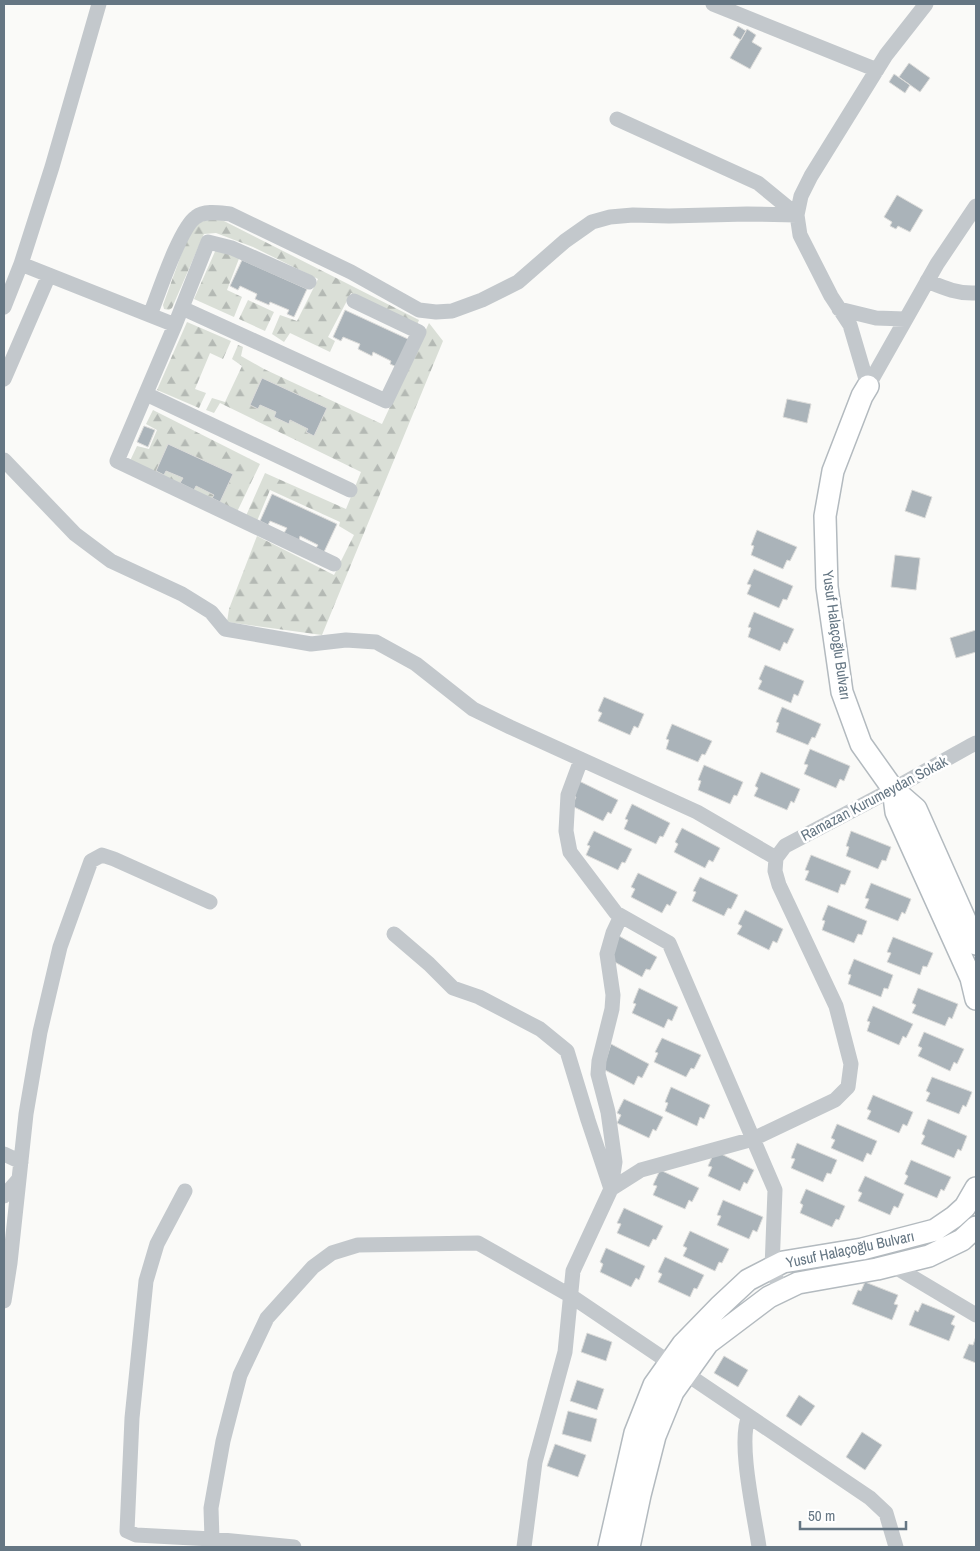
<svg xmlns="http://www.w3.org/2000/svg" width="980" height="1551" font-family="'Archivo Narrow',sans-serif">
<defs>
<pattern id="forest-firs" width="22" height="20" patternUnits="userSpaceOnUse" patternTransform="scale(1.25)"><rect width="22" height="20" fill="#dadfd7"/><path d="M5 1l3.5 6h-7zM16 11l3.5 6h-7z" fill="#b4b9b4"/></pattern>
</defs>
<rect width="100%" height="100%" fill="#fafaf8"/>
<!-- forest -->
<path fill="url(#forest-firs)" d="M211,219L222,220L419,320L417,325L351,293L328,337L335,341L330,352L290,333L284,342L272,334L280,315L297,321L318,279L253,247L216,233L204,234L172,308L169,310L164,309L163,305L189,233L198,223Z
M217,247L240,256L227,290L242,297L234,317L194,299Z
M248,300L274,312L265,331L239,319Z
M187,322L231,341L223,359L210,353L195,389L206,393L199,408L157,390Z
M429,323L443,341L322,635L227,622L229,609L257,536L334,575L354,535L339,526L340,522L270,490L257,521L245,518L265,473L346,509L361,472L220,403L214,413L206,410L212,398L225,402L242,366L232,359L238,345L243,347L241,356L264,369L382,424Z
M153,410L260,464L236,514L129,463L137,446L149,449L157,430L146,424Z"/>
<!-- building -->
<path fill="#aab3b9" stroke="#dcdcda" d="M738,26L746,31L741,40L733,35Z
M747,29L756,35L752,42L762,48L750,69L730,58Z
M909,63L930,78L920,92L899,77Z
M894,74L910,85L905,93L889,82Z
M897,195L923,210L910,232L898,226L896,229L890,226L892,222L884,217Z
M242,260L307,289L294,317L287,314L289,310L270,302L269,305L255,299L257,294L240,286L238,290L230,286Z
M345,310L410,340L397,367L390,364L391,361L373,352L372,356L358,349L360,344L343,337L341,341L333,337Z
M262,378L327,408L314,436L306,432L308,429L290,420L289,424L274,417L276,412L260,405L258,409L250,405Z
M787,399L811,404L807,423L783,417Z
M144,426L155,430L148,447L137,442Z
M168,444L233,474L220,502L212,498L214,495L196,486L194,490L180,483L183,478L166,471L164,475L156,471Z
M912,490L932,497L925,518L905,511Z
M272,494L337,524L324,552L316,548L318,545L300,536L299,540L284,533L287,528L270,521L268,525L260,521Z
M757,530L797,547L790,561L787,560L783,569L751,555L754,546L751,545Z
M895,555L920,558L916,590L891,587Z
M754,569L793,586L787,600L783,599L779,608L747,594L751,585L747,584Z
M754,612L794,629L787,644L784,642L780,651L748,637L751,628L748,627Z
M976,630V652L956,658L950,638Z
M765,665L804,681L798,696L794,694L791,703L758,689L762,681L759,679Z
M604,697L644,714L638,728L634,726L630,735L598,721L602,713L598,711Z
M782,707L821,724L815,738L812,737L808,745L776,732L779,723L776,722Z
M672,724L712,741L705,755L702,754L698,762L666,749L669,740L666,739Z
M810,749L850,766L844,781L840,779L836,788L804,774L808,765L804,764Z
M704,765L743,782L737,796L734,795L730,804L698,790L701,781L698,780Z
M761,772L800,789L794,803L791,801L787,810L754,796L758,788L755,786Z
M579,781L618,800L611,814L608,812L603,821L572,806L576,797L573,796Z
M632,804L670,823L663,837L660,836L656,844L624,829L628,820L625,819Z
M682,828L720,848L713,862L709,860L705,868L674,852L678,844L675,842Z
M594,831L632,849L625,863L622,862L618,870L586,855L590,846L587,845Z
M851,831L891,847L886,861L882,860L878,869L846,856L849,847L846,846Z
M811,855L851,871L845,885L841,884L838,893L805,880L809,871L805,870Z
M638,873L677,892L670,906L667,904L662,913L631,897L635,889L631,887Z
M700,877L738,895L731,909L728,908L724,916L692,901L696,892L693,891Z
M871,883L911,899L905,914L902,912L898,921L865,908L869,899L865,898Z
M828,905L867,921L862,935L858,934L854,943L822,930L825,921L822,920Z
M745,910L783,929L777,943L773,941L769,950L737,934L742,926L738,924Z
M619,936L657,957L650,970L646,969L642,977L611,960Z
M893,937L933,953L927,967L923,966L920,975L887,962L891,953L887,952Z
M854,959L893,975L888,989L884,988L881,997L848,984L851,975L848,974Z
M639,988L678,1007L672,1021L668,1019L664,1028L632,1013L636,1004L633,1003Z
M918,988L958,1004L952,1019L949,1017L945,1026L912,1013L916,1005L912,1003Z
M873,1006L913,1024L906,1038L903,1036L899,1045L867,1031L870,1022L867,1021Z
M924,1032L964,1049L957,1064L954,1062L950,1071L918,1056L922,1048L918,1046Z
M662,1038L701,1055L694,1069L691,1068L686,1077L654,1062L658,1053L655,1052Z
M611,1044L649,1064L642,1078L638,1076L634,1085L603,1069Z
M932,1077L972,1092L966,1107L963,1105L959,1114L926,1101L930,1093L926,1091Z
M671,1087L710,1105L704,1119L700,1117L697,1126L665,1111L668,1103L665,1102Z
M873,1095L913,1112L907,1126L903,1124L899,1133L867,1119L871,1111L867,1109Z
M624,1099L663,1117L656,1131L653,1129L649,1138L617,1123L621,1115L617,1113Z
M928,1119L967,1136L961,1151L958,1149L954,1158L921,1144L925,1136L922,1134Z
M837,1124L877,1141L871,1155L867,1153L863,1162L831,1148L835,1140L831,1138Z
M797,1143L837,1160L831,1174L827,1173L823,1182L791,1168L795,1159L791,1158Z
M715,1151L754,1170L747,1184L744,1182L740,1191L708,1176L712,1167L708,1166Z
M911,1160L951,1177L944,1191L941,1189L937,1198L904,1184L908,1176L905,1174Z
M660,1170L699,1188L692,1202L689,1200L685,1209L653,1195L657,1186L653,1185Z
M865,1176L904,1194L898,1208L894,1206L890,1215L858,1201L862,1193L858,1191Z
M806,1189L845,1206L839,1220L836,1219L832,1227L800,1213L803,1205L800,1203Z
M723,1200L763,1217L757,1232L753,1230L749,1239L717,1225L721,1216L717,1215Z
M624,1208L663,1226L656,1240L653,1239L649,1247L617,1233L621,1224L617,1223Z
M690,1231L729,1249L722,1263L719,1262L715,1271L683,1256L687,1248L683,1246Z
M606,1248L645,1266L639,1280L636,1278L631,1287L600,1272L603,1264L600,1262Z
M665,1257L704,1275L697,1289L694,1288L690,1297L658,1282L662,1274L658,1272Z
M865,1282L898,1295L894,1304L898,1305L892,1320L852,1304L858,1290L861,1291Z
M922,1303L955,1316L951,1324L955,1326L949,1341L909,1325L915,1310L918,1312Z
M587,1333L612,1342L606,1361L581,1352Z
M976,1336V1363L963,1358L969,1344L973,1345Z
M724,1356L748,1370L738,1387L714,1373Z
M577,1380L604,1389L597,1410L570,1401Z
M799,1395L815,1406L801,1426L786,1416Z
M568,1411L597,1419L591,1442L562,1434Z
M862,1432L882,1445L865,1470L846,1457Z
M555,1444L586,1455L578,1477L547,1466Z"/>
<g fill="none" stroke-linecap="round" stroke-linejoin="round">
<!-- secondary casing -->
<g stroke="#b3babf" stroke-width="24">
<path id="secondary" d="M868,386L862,396L833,471L825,516L827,587L842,692L861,744L893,789L916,809L976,944
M893,789L896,812L971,978L976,999
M609,1547L635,1433L654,1385L683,1344L719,1307L748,1280L783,1262L862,1249L935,1230L954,1217L965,1207L976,1188
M629,1547L640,1495L655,1436L673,1392L708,1343L769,1297L798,1283L877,1269L929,1256L962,1240L976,1227"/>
</g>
<!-- street -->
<path stroke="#c3c8cc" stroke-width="15" d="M713,4L877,70
M21,264L175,325
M927,281C944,288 958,294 976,293
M309,282L232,248L208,242L175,325L117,461L334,564
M4,307L21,264L52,167L99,4
M182,308L386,401L419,332L354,301
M839,309L876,318L905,319
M150,315C158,295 180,227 196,217C205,210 220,213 230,214L351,272L419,310L436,312L452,311L482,300L518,282L565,241L592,222L610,217L633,215L669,216L747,214L797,215L758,183L617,119
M4,379L49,275
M868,386L850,325L831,296L800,235L797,215L801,196L811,176L886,55L926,4
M868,386L937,264L976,206
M146,394L350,490
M4,460L75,534L111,561L182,594L211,612L225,629L311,644L346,640L376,642L416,664L473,709L510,727L697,812L776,858
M581,760L568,795L566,831L570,852L616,913L669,943L775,1190L772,1268L781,1291
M776,858L785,846L893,789L970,746L976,743
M394,934L429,964L453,988L479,997L540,1029L567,1051L588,1120L611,1189
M4,1154L21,1162
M611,1187L615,1162L608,1112L598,1074L599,1061L612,1009L613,995L607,954L613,933L621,916
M185,1191L157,1244L146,1281L132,1418L127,1531L136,1535L212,1539L294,1547
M4,1196L19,1179
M892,1265L976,1315
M4,1301L10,1263L26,1114L40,1032L60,947L91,861L102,855L114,859L210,902
M749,1416C737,1441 755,1518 759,1547
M212,1539L211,1508L223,1441L240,1375L267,1318L313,1267L332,1253L358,1245L478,1243L571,1296L870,1498L886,1513L896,1547
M524,1547L535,1462L565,1352L573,1271L611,1189L641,1170L753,1139L835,1100L848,1087L851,1064L836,1006L779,885L775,871L776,858"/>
<!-- secondary -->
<use href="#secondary" stroke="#fff" stroke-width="21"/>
</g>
<g text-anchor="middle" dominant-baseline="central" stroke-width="5" stroke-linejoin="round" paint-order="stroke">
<!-- street labels -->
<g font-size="15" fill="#657683" stroke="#fff">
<text transform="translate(837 635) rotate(82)">Yusuf Halaçoğlu Bulvarı</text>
<text transform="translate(874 798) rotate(-28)">Ramazan Kurumeydan Sokak</text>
<text transform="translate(850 1249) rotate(-12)">Yusuf Halaçoğlu Bulvarı</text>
</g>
</g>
<!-- border -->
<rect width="980" height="1551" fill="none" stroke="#657683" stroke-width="10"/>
<!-- scale -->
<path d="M800 1521v8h106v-8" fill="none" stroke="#657683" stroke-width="2.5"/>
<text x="808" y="1521" font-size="15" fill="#657683" stroke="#ffffff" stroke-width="4" paint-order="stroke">50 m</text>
</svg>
